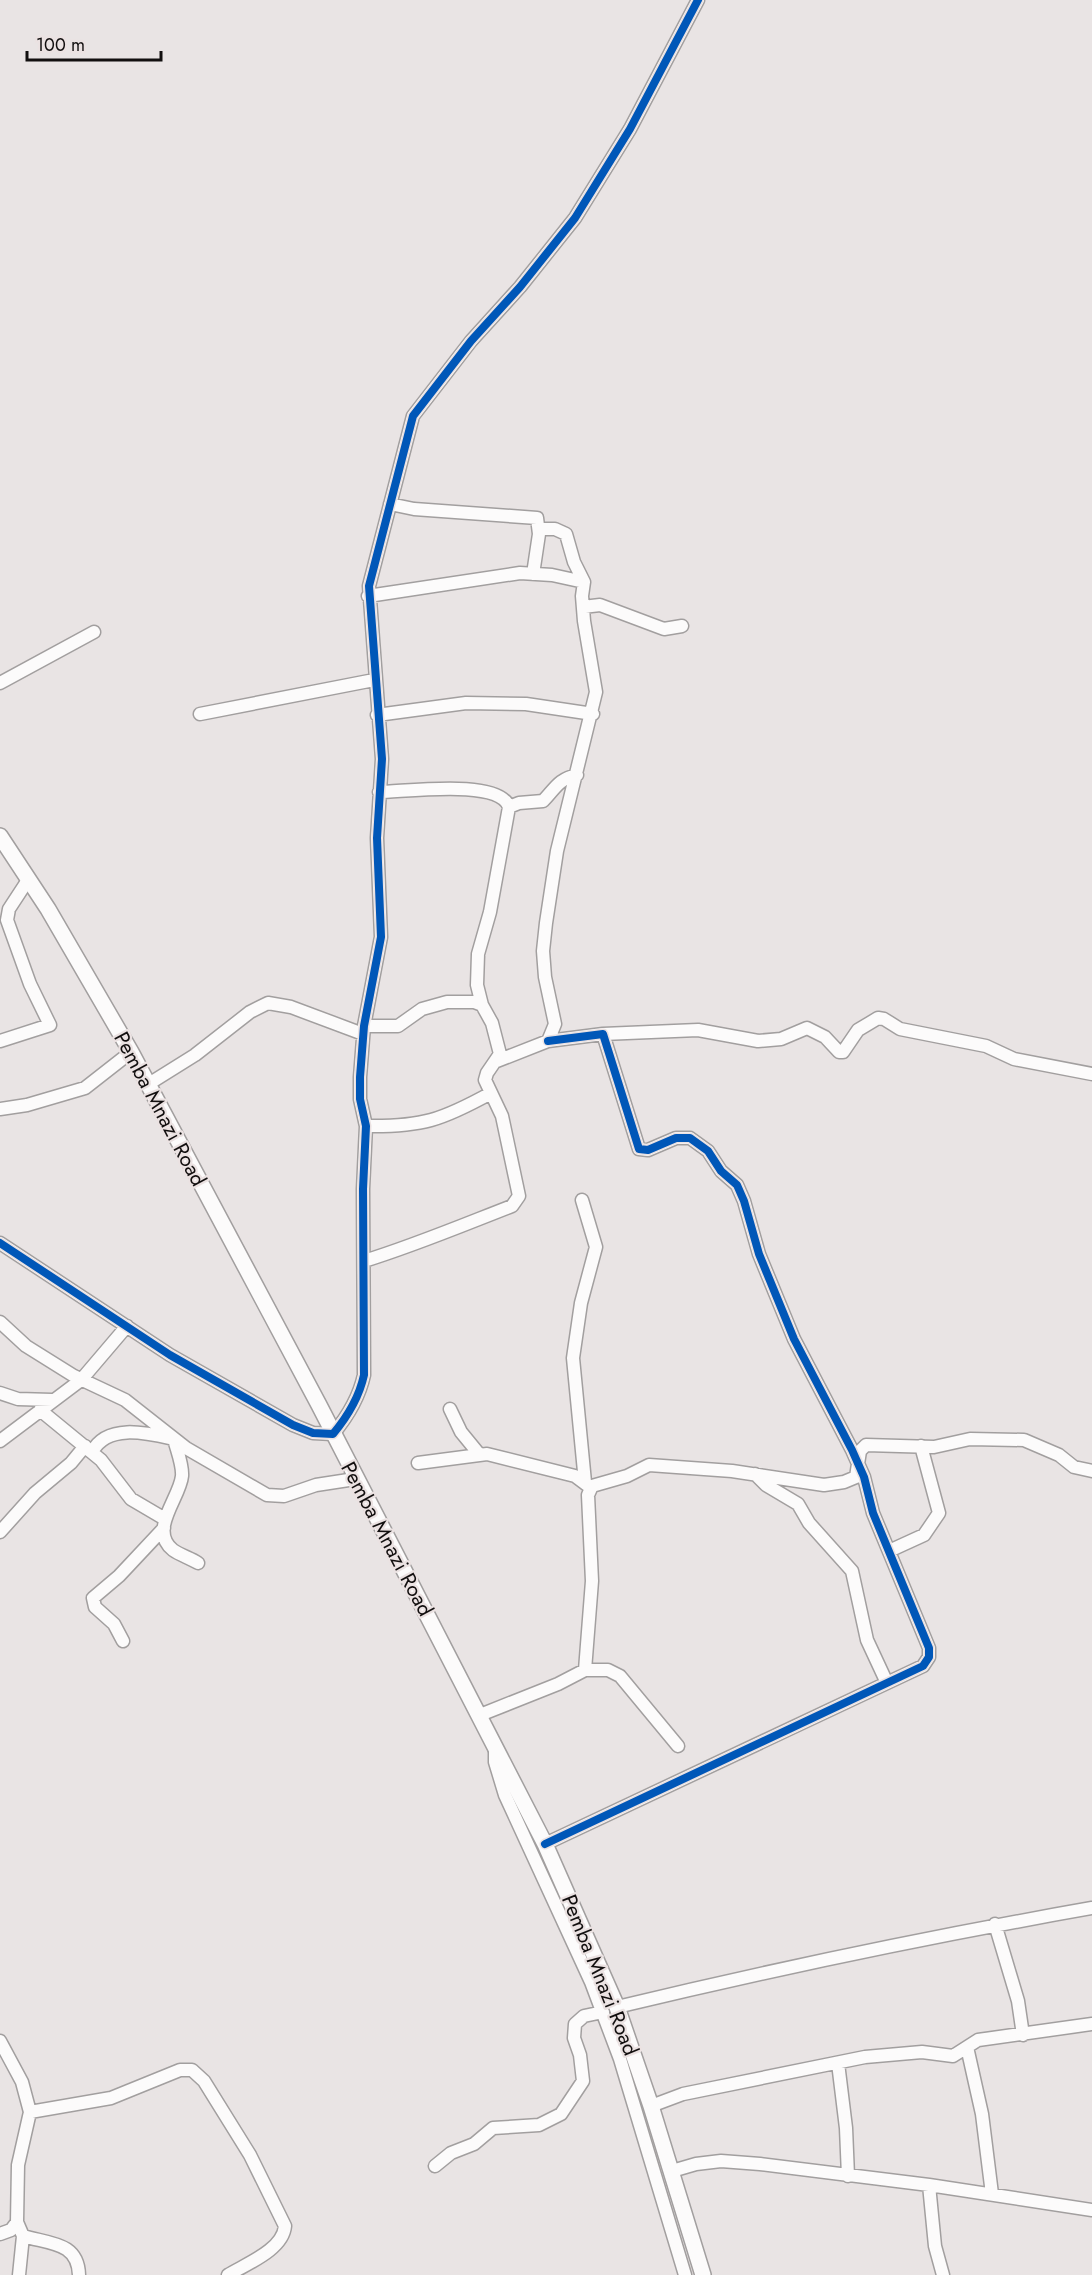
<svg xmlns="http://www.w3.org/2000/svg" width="1092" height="2275" font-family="Jost,sans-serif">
<rect width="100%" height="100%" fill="#e9e4e4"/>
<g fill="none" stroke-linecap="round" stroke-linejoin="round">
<!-- minor casing -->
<g stroke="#a29f9f" stroke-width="15">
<path id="minor" d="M390,504L414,509L537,518L539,534L533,574
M368,596L520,573L552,575L584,582
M583,607L600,605L664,629L682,626
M0,683L94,632
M200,714L374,680
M377,715L466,703L526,704L593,714
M379,792C404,792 500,778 509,807
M482,1005L477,985L478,954L490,912L509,807L519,803L543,801C555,789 558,779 577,775
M603,1034L698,1030L758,1041L781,1039L807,1028L825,1037L839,1052H843L858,1030L878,1018L884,1019L900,1029L986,1046L1014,1059L1092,1074
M0,1041L50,1025L30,984L7,920L9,909L28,880
M497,1061L548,1041L555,1024L545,977L543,951L546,923L557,851L596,692L584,621L582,596L584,582L574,562L566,534L555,529H539
M147,1085L195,1055L250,1012L268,1003L291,1007L363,1034
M0,1109L27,1105L85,1088L131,1052
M366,1126C422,1127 442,1120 491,1093
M582,1200L596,1247L581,1303L573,1358L585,1482
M0,1243L170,1355L293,1425L313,1433L333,1434C348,1416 359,1398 364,1375L363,1189L366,1126L360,1099V1077L364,1026L381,937L377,838L382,759L369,586L413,416L471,341L520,287L575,218L630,129L698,0
M364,1261C413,1246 463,1225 512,1206L519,1196L502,1116L485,1080L487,1073L500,1054L492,1023L482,1005L474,1002H447L422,1009L398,1026H364
M0,1322L26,1346L74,1376L125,1400L186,1448L267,1495L284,1496L316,1485L355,1479
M0,1393L18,1399L52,1400
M450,1409L461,1432L479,1454
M40,1410L101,1460L131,1499L165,1519
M0,1441L81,1380L127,1326
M92,1452C107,1423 147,1433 174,1439C177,1451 183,1465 182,1476C180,1498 148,1530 173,1550C180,1555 190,1558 198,1563
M418,1463L487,1454L575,1476L587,1485
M755,1474L766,1485L798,1504L809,1523L852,1571L867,1640L887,1683
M0,1532L35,1493L71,1463L85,1446
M889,1551L924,1535L939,1513L921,1446
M123,1641L114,1624L95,1607L93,1598L119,1576L164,1528
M585,1670H608L620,1676L678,1746
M480,1715L558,1684L585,1670L592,1581L588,1495L592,1486L627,1476L649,1465L732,1471L824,1485L844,1482L856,1477L860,1451L866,1445L934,1447L970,1439L1024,1440L1059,1455L1074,1467L1092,1471
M495,1751V1762L505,1795L591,1982L620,2059L685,2275
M545,1844L923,1666L929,1657V1648L873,1513L864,1477L852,1450L794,1339L759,1254L744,1201L737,1185L721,1171L708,1151L690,1138H676L648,1150L639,1149L603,1034L548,1041
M995,1924L1018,2001L1023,2035
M617,2007C775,1969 933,1936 1092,1908
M0,2041L22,2082L30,2112L18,2165L17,2222L23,2236C50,2244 78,2242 79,2275
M967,2047L982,2114L992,2194
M838,2063L846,2128L848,2176
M651,2106L683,2094L865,2057L922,2052L953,2056L978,2040L1092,2024
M30,2112L111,2098L180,2070H192L204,2081L250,2155L285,2226C283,2250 246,2264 228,2275
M435,2166L451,2153L474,2144L493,2128L539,2125L561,2114L583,2081L580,2055L574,2038L575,2024L584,2016L603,2012
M672,2171L696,2164L721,2161L760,2164L929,2185L1092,2210
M929,2185L935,2246L943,2275
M0,2234L11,2230L17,2222
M19,2275L23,2236"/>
</g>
<!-- major casing -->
<g stroke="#a29f9f" stroke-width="18">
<path id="major" d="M0,836L48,909L131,1052L319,1405L545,1844L617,2007L651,2106L703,2275"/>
</g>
<!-- minor -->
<use href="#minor" stroke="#fcfbfb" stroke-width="12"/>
<!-- major -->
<use href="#major" stroke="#fcfbfb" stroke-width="15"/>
<!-- cycleway casing -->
<g stroke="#ebe2e2" stroke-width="11">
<path id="cycleway" d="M0,1243L170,1355L293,1425L313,1433L333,1434C348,1416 359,1398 364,1375L363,1189L366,1126L360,1099V1077L364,1026L381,937L377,838L382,759L369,586L413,416L471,341L520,287L575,218L630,129L698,0
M545,1844L923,1666L929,1657V1648L873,1513L864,1477L852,1450L794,1339L759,1254L744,1201L737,1185L721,1171L708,1151L690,1138H676L648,1150L639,1149L603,1034L548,1041"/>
</g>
<!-- cycleway -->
<use href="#cycleway" stroke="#0057b8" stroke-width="8"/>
</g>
<g text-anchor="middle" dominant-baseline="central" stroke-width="4.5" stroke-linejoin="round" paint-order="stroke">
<!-- street labels -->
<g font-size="21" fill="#120f0f" stroke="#ebe2e2">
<text transform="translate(160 1109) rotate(62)">Pemba Mnazi Road</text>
<text transform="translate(387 1539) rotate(62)">Pemba Mnazi Road</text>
<text transform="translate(600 1975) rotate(68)">Pemba Mnazi Road</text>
</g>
</g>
<!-- scale -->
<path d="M27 51v9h134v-9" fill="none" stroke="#120f0f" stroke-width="3"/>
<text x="36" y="51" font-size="18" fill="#120f0f" stroke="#ebe2e2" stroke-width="4.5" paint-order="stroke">100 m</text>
</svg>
